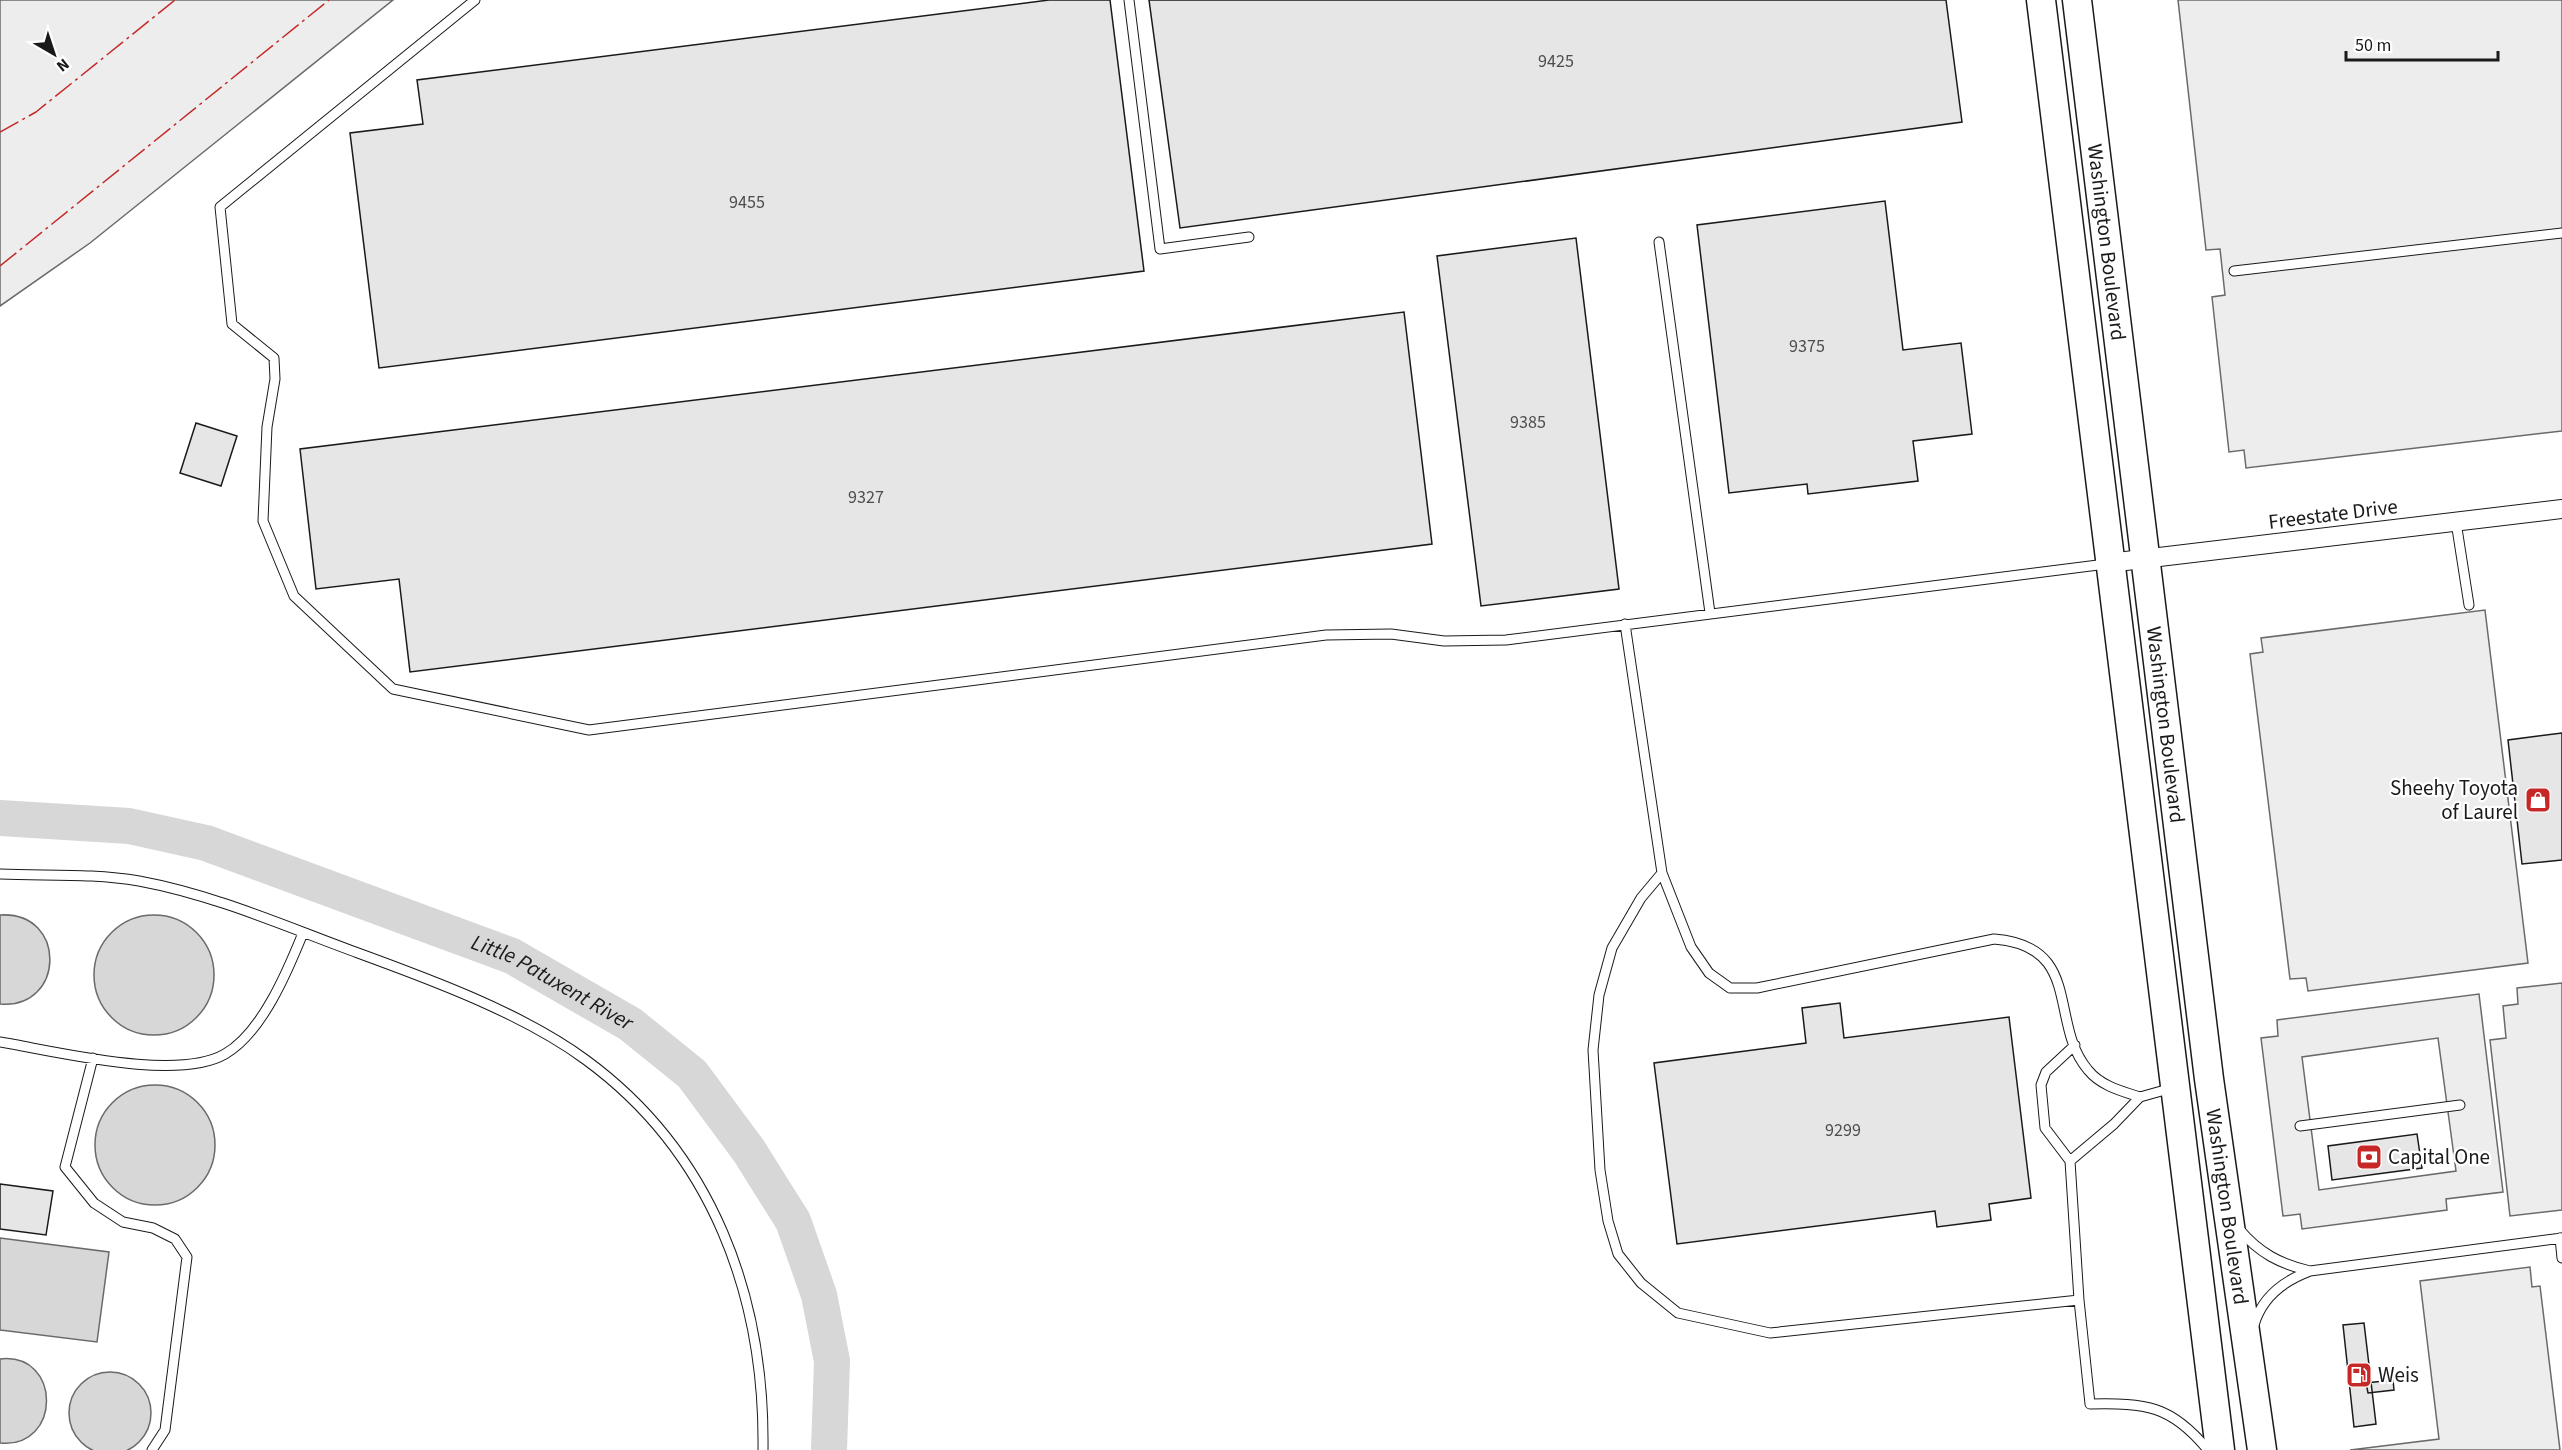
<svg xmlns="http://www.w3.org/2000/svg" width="2562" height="1450" font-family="'Source Sans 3',sans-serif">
<rect width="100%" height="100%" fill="#fff"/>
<!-- built -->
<path fill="#ededed" stroke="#6a6a6a" stroke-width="1.5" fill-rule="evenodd" d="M0,0H393L90,243L0,306Z
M2178,0H2562V431L2246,468L2244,450L2229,452L2212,297L2225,295L2220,249L2206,250Z
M2485,610L2528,963L2308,991L2306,978L2290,979L2250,654L2263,652L2261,638Z
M2562,983V1210L2510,1216L2490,1040L2506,1038L2503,1006L2518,1004L2517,988Z
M2479,994L2503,1192L2446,1199L2447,1210L2302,1229L2300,1214L2283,1216L2261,1038L2278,1036L2277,1020ZM2438,1038L2456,1171L2319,1190L2302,1057Z
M2530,1267L2532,1287L2540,1286L2560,1450H2350L2439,1439L2420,1281Z"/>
<!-- water -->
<path fill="#d7d7d7" stroke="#6a6a6a" stroke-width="1.5" d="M94 975a60 60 0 1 1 120 0a60 60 0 1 1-120 0Z
M0,915C68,911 65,1010 0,1004Z
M95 1145a60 60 0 1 1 120 0a60 60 0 1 1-120 0Z
M0,1238L109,1252L97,1342L0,1330Z
M0,1359C62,1352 62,1449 0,1443Z
M69 1413a41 41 0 1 1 82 0a41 41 0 1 1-82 0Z"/>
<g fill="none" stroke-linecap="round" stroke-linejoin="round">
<!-- river -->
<path stroke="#d7d7d7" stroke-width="36" id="s1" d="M0,818L129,826L206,843L512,956L630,1024L692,1074L749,1151L793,1221L819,1295L832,1361L829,1450"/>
</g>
<!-- building -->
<path fill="#e6e6e6" stroke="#1a1a1a" stroke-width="1.5" d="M1049,0H1110L1144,271L379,368L350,133L423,124L417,80Z
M1149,0H1946L1962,122L1180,228Z
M1885,201L1903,350L1961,343L1972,434L1913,441L1918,481L1808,494L1807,484L1729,493L1697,225Z
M1576,238L1619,589L1481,606L1437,256Z
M1404,312L1432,544L410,672L399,579L316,589L300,449Z
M196,423L237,436L221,486L180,473Z
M2562,733V860L2522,864L2508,740Z
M1840,1003L1844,1038L2009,1017L2031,1198L1989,1204L1991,1220L1937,1227L1935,1211L1677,1244L1654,1063L1806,1043L1802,1008Z
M2417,1134L2422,1168L2332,1180L2328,1146Z
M0,1184L53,1191L46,1235L0,1229Z
M2364,1323L2376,1424L2354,1427L2343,1325Z
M2393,1380L2394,1390L2368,1393L2366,1383Z"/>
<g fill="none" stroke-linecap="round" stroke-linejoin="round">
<!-- lane casing -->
<g stroke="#1a1a1a" stroke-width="11">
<path id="lane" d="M475,0L220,207L232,324L274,358L275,379L267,427L263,521L294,596L393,689L589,730L1326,635L1391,634L1444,641L1506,640L2106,564
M1129,0L1160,249L1249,237
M1659,242L1710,613
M2234,271L2562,233
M2456,522L2469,605
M1625,624L1662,873L1691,947L1709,973L1730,988H1757L1994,939C2084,946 2048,1023 2088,1070C2101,1086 2121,1091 2140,1097
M1662,873L1641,898L1612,948L1599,995L1593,1050L1600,1170L1608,1221L1618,1254L1641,1283L1678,1313L1770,1333L2079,1300L2070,1161L2114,1124L2140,1097L2172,1088
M0,874C46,876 93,873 139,881C215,895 287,927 358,953C432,980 524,1014 586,1060C713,1153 765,1297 763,1450
M0,1042C55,1051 177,1082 225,1054C262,1033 288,970 303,933
M93,1058L65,1167L94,1203L123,1222L153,1228L175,1239L187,1257L165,1430L152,1450
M2300,1126L2460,1105
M2070,1161L2045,1128L2041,1085L2046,1072L2075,1045
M2239,1229C2259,1253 2280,1264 2310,1271
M2560,1238L2562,1258
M2079,1300L2090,1404C2146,1403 2171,1405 2208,1450
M2254,1325C2262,1297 2283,1281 2310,1271L2562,1238"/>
</g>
<!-- street casing -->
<g stroke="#1a1a1a" stroke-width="20">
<path id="street" d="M2109,563L2562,509"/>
</g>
<!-- primary casing -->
<g stroke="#1a1a1a" stroke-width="31">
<g id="primary">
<path d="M2041,0L2220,1450"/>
<path id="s2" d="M2077,0L2209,1079L2262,1450"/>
</g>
</g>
<!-- lane -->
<use href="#lane" stroke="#fff" stroke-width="9"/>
<!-- street -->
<use href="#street" stroke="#fff" stroke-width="18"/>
<!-- primary -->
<use href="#primary" stroke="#fff" stroke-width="28"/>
<!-- power -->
<path stroke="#c62828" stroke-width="1.5" stroke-dasharray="21 4.5 3 4.5" stroke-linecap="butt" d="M0,132L36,112L175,0
M0,266L329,0"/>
</g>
<!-- icons -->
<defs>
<g id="shop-square" transform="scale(1.35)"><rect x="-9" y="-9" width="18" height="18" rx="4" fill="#c62828" stroke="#fff"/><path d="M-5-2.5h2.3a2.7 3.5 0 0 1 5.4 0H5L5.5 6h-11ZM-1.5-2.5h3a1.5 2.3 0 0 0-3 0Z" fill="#fff"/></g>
<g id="bank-square" transform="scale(1.35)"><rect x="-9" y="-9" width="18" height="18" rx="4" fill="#c62828" stroke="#fff"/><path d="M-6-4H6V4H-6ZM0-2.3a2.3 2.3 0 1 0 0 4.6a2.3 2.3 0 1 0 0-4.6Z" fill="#fff"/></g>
<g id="fuel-square" transform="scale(1.35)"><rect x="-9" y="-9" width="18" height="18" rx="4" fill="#c62828" stroke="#fff"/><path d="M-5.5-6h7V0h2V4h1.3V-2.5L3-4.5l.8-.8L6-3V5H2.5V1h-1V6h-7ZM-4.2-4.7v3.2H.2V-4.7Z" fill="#fff"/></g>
</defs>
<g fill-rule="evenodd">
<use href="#shop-square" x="2538" y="800"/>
<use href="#bank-square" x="2369" y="1157"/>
<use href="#fuel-square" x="2359" y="1375"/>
</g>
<g text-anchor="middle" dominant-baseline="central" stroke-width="4.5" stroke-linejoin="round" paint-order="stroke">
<!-- number labels -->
<g font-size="18" fill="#4d4d4d">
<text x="1556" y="61">9425</text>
<text x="747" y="202">9455</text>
<text x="1807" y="346">9375</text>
<text x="1528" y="422">9385</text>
<text x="866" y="497">9327</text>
<text x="1843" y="1130">9299</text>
</g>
<!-- street labels -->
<g font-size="21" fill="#1a1a1a" stroke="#fff">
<text stroke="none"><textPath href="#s2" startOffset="244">Washington Boulevard</textPath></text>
<text transform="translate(2333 514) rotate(-7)">Freestate Drive</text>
<text stroke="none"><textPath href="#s2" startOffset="730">Washington Boulevard</textPath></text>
<text stroke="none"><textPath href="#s2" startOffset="1216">Washington Boulevard</textPath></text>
</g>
<!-- poi labels -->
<g font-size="21" fill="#1a1a1a" stroke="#fff" text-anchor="start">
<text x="2518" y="788" text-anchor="end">Sheehy Toyota<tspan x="2518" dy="24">of Laurel</tspan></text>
<text x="2388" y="1157">Capital One</text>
<text x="2378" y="1375">Weis</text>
</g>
<!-- water labels -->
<g font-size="22" font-style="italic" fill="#1a1a1a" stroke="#fff">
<text stroke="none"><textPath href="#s1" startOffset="582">Little Patuxent River</textPath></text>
</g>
</g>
<!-- north arrow -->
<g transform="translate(54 54) rotate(141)" stroke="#ffffff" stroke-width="4.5" paint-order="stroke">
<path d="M0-4.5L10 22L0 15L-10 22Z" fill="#1a1a1a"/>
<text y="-9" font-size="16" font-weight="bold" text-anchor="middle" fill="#1a1a1a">N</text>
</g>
<!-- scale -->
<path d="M2346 51v9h152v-9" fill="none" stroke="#1a1a1a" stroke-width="3"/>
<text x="2355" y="51" font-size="18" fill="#1a1a1a" stroke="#ffffff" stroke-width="4.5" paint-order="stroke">50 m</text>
</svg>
